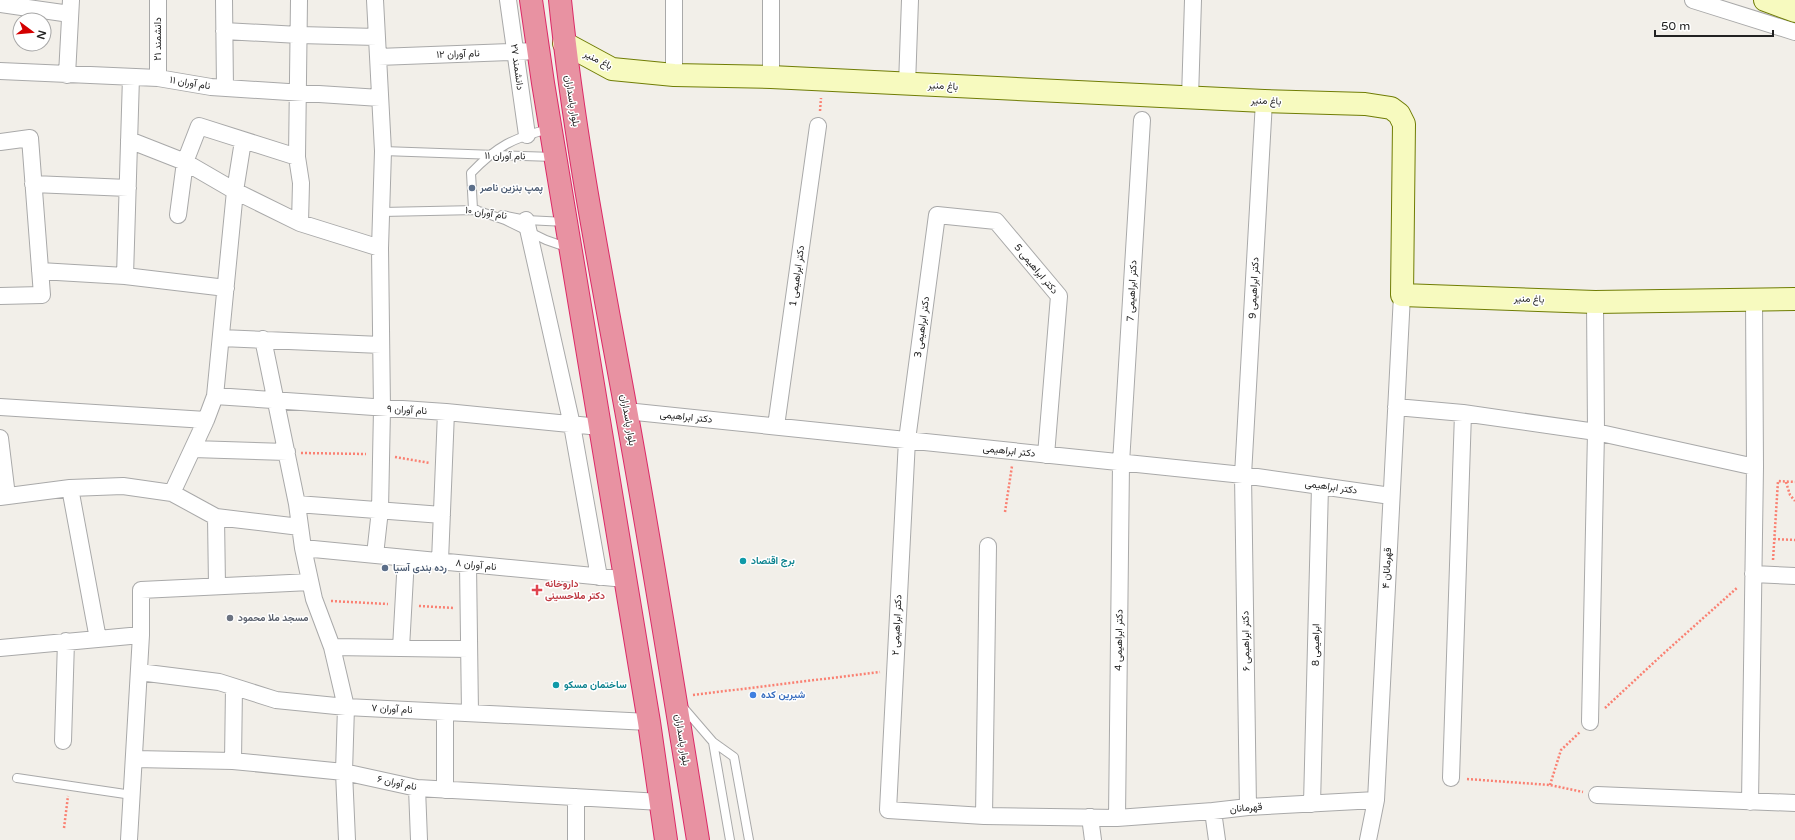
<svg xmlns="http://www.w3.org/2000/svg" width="1795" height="840" font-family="'Varela Round',Vazirmatn,sans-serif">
<rect width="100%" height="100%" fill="#f2efe9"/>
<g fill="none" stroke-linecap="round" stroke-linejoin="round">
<!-- lane casing -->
<g stroke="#a9a9a9" stroke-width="10">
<path id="lane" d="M549,129C513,138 497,146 471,173L473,209L505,220L546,240L569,248
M383,151L554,157
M382,212L477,210
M502,215L526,220L566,222
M682,706L713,742L730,840
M713,742L734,757L749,840
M17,778L132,795"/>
</g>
<!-- street casing -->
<g stroke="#a9a9a9" stroke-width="18">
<path id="street" d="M158,0V78
M224,0L225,88
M299,0L297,157L301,183L300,223
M375,0L383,151L380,248L382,409L380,510L375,555
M508,0L527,135
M674,0V75
M771,0V77
M1693,0L1795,32
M0,4L70,14
M224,31L299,35L377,37
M378,57L538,51
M0,71L158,78L211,87L380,98
M67,75L71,0
M907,85L910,0
M1190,98L1193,0
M129,140L185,162L235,191L300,223L380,248
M0,142L30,138L42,295L0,296
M33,184L128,188
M178,215L185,162L199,126L297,157
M526,220L572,425L599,577
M40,271L125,276L131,77
M125,276L226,288
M221,338L381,345
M263,339L297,504L303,548L314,599L332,647L346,707L344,772L347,840
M215,396L446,412L600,427
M0,407L206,420
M1396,407L1463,413L1596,432L1755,467
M626,411L1243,475L1391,496
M776,426L818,126
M0,438L7,496
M193,449L287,452
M1046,455L1059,296L996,221L937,215L907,440L888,810L984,816L1117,818L1213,811L1248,807L1376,800
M70,488L98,639
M172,493L206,420L215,396L235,191L243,141
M0,497L70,488L123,486L172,493L216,517L300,527
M297,504L442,515
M216,517L217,586
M303,548L625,579
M440,561L446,412
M468,564L470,713
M1753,574L1795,576
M332,647L469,649
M0,648L141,635
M401,648L406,558
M139,672L219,682L276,700L346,707L649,722
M1590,722L1596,432L1595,302
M63,741L66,641
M135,759L233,761L344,772L417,788L661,802
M233,761L234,687
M1451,778L1463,413
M417,788L419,840
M445,790V712
M1597,795L1795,803
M576,797V840
M1750,802L1755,467L1754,299
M1312,804L1320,486
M1248,807L1243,475L1264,101
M1213,811L1217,840
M984,816L988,546
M1090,817L1093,840
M1117,818L1121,463L1142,120
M129,840L141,635V590L310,582
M1368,840L1376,800L1402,295"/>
</g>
<!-- secondary casing -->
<g stroke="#707d05" stroke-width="24">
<path id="secondary" d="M1765,0L1795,11
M564,43L612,69L674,75L771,77L1264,101L1365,104L1391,108L1399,114L1404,124L1402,295L1595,302L1795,299"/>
</g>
<!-- highway casing -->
<g stroke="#dc2a67" stroke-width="24">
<path id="highway" d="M531,0L543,83L649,722L666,840
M560,0C574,138 601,273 626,410C652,553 675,696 698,840"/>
</g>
<!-- path -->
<path stroke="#fa8072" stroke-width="2.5" stroke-dasharray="2 2" stroke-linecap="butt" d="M820,111L821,98
M301,453L366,454
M395,457L430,463
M1786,482L1790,495L1795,501
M1005,512L1012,466
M1774,539L1795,540
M1773,560L1778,481L1795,482
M331,601L388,604
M419,606L454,608
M693,695L880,672
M1605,708L1663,654L1738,587
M1467,779L1550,785L1583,792
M1550,785L1561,750L1580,732
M64,828L68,796"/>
<!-- lane -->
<use href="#lane" stroke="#fff" stroke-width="8"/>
<!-- street -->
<use href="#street" stroke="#fff" stroke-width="16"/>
<!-- secondary -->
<use href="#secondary" stroke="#f7fabf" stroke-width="22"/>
<!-- highway -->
<use href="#highway" stroke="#e892a2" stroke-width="22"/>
</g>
<!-- markers -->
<g fill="#5c6f8a" stroke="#fff" stroke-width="1.5">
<circle cx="472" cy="188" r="4"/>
<circle cx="385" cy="568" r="4"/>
</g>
<g fill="#0f9aa8" stroke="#fff" stroke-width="1.5">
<circle cx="743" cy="561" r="4"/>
<circle cx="556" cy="685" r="4"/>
</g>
<path fill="#e0444e" stroke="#fff" stroke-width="1.5" d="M535 584h4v4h4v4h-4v4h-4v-4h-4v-4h4z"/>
<circle fill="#6b7280" stroke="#fff" stroke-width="1.5" cx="230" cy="618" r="4"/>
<circle fill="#3f7fe0" stroke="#fff" stroke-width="1.5" cx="753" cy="695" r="4"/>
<g text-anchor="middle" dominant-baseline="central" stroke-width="3" stroke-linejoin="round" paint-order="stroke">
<!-- street labels -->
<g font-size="10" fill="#222" stroke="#fff">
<text transform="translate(158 39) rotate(-90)">دانشمند ۲۱</text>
<text transform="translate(458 54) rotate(-2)">نام آوران ۱۲</text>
<text transform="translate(598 60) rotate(27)">باغ منیر</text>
<text transform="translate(517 67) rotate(82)">دانشمند ۲۷</text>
<text transform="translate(190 83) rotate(9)">نام آوران ۱۱</text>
<text transform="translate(943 86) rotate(3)">باغ منیر</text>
<text transform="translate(572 101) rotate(81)">بلوار پاسداران</text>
<text transform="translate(1266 101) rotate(2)">باغ منیر</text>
<text transform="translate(505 156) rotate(1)">نام آوران ۱۱</text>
<text transform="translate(486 213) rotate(8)">نام آوران ۱۰</text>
<text transform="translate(1036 269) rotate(50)">دکتر ابراهیمی 5</text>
<text transform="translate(797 276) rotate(-82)">دکتر ابراهیمی 1</text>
<text transform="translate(1254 288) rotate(-87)">دکتر ابراهیمی 9</text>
<text transform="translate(1132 291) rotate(-87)">دکتر ابراهیمی 7</text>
<text transform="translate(1529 299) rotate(2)">باغ منیر</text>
<text transform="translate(922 327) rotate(-82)">دکتر ابراهیمی 3</text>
<text transform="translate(407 410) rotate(3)">نام آوران ۹</text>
<text transform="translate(686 417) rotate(6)">دکتر ابراهیمی</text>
<text transform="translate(628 420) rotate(80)">بلوار پاسداران</text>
<text transform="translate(1009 451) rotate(6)">دکتر ابراهیمی</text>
<text transform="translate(1331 487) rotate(8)">دکتر ابراهیمی</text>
<text transform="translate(476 565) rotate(6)">نام آوران ۸</text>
<text transform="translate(1387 568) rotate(-87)">قهرمانان ۴</text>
<text transform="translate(897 625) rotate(-87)">دکتر ابراهیمی ۲</text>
<text transform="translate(1119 640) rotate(-89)">دکتر ابراهیمی 4</text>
<text transform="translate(1246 641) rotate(-91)">دکتر ابراهیمی ۶</text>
<text transform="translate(1316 645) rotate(-89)">ابراهیمی 8</text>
<text transform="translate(392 709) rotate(3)">نام آوران ۷</text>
<text transform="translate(682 740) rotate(81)">بلوار پاسداران</text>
<text transform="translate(397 783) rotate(12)">نام آوران ۶</text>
<text transform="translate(1246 808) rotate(-5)">قهرمانان</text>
</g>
<!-- service labels -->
<g font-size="10" font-weight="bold" fill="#4e5e75" stroke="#fff" text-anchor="start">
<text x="480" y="188">پمپ بنزین ناصر</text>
<text x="393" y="568">رده بندی آسیا</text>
</g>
<!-- culture labels -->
<g font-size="10" font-weight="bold" fill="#0d838f" stroke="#fff" text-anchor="start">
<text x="751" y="561">برج اقتصاد</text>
<text x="564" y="685">ساختمان مسکو</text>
</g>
<!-- health labels -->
<g font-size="10" font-weight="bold" fill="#be3a42" stroke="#fff" text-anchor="start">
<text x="545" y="584">داروخانه<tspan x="545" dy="12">دکتر ملاحسینی</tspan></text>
</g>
<!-- worship labels -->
<g font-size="10" font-weight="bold" fill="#5b616d" stroke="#fff" text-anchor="start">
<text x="238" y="618">مسجد ملا محمود</text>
</g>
<!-- shop labels -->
<g font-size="10" font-weight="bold" fill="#366cbe" stroke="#fff" text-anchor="start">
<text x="761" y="695">شیرین کده</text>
</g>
</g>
<!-- north arrow -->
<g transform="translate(32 32) rotate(106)"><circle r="19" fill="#ffffff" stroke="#a7a7a7"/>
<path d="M0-3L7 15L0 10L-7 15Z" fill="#d40000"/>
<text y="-6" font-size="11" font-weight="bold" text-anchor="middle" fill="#222222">N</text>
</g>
<!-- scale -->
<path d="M1655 30v6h118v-6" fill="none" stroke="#222222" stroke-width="2"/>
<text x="1661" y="30" font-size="12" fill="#222222" stroke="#ffffff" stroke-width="3" paint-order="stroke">50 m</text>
</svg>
